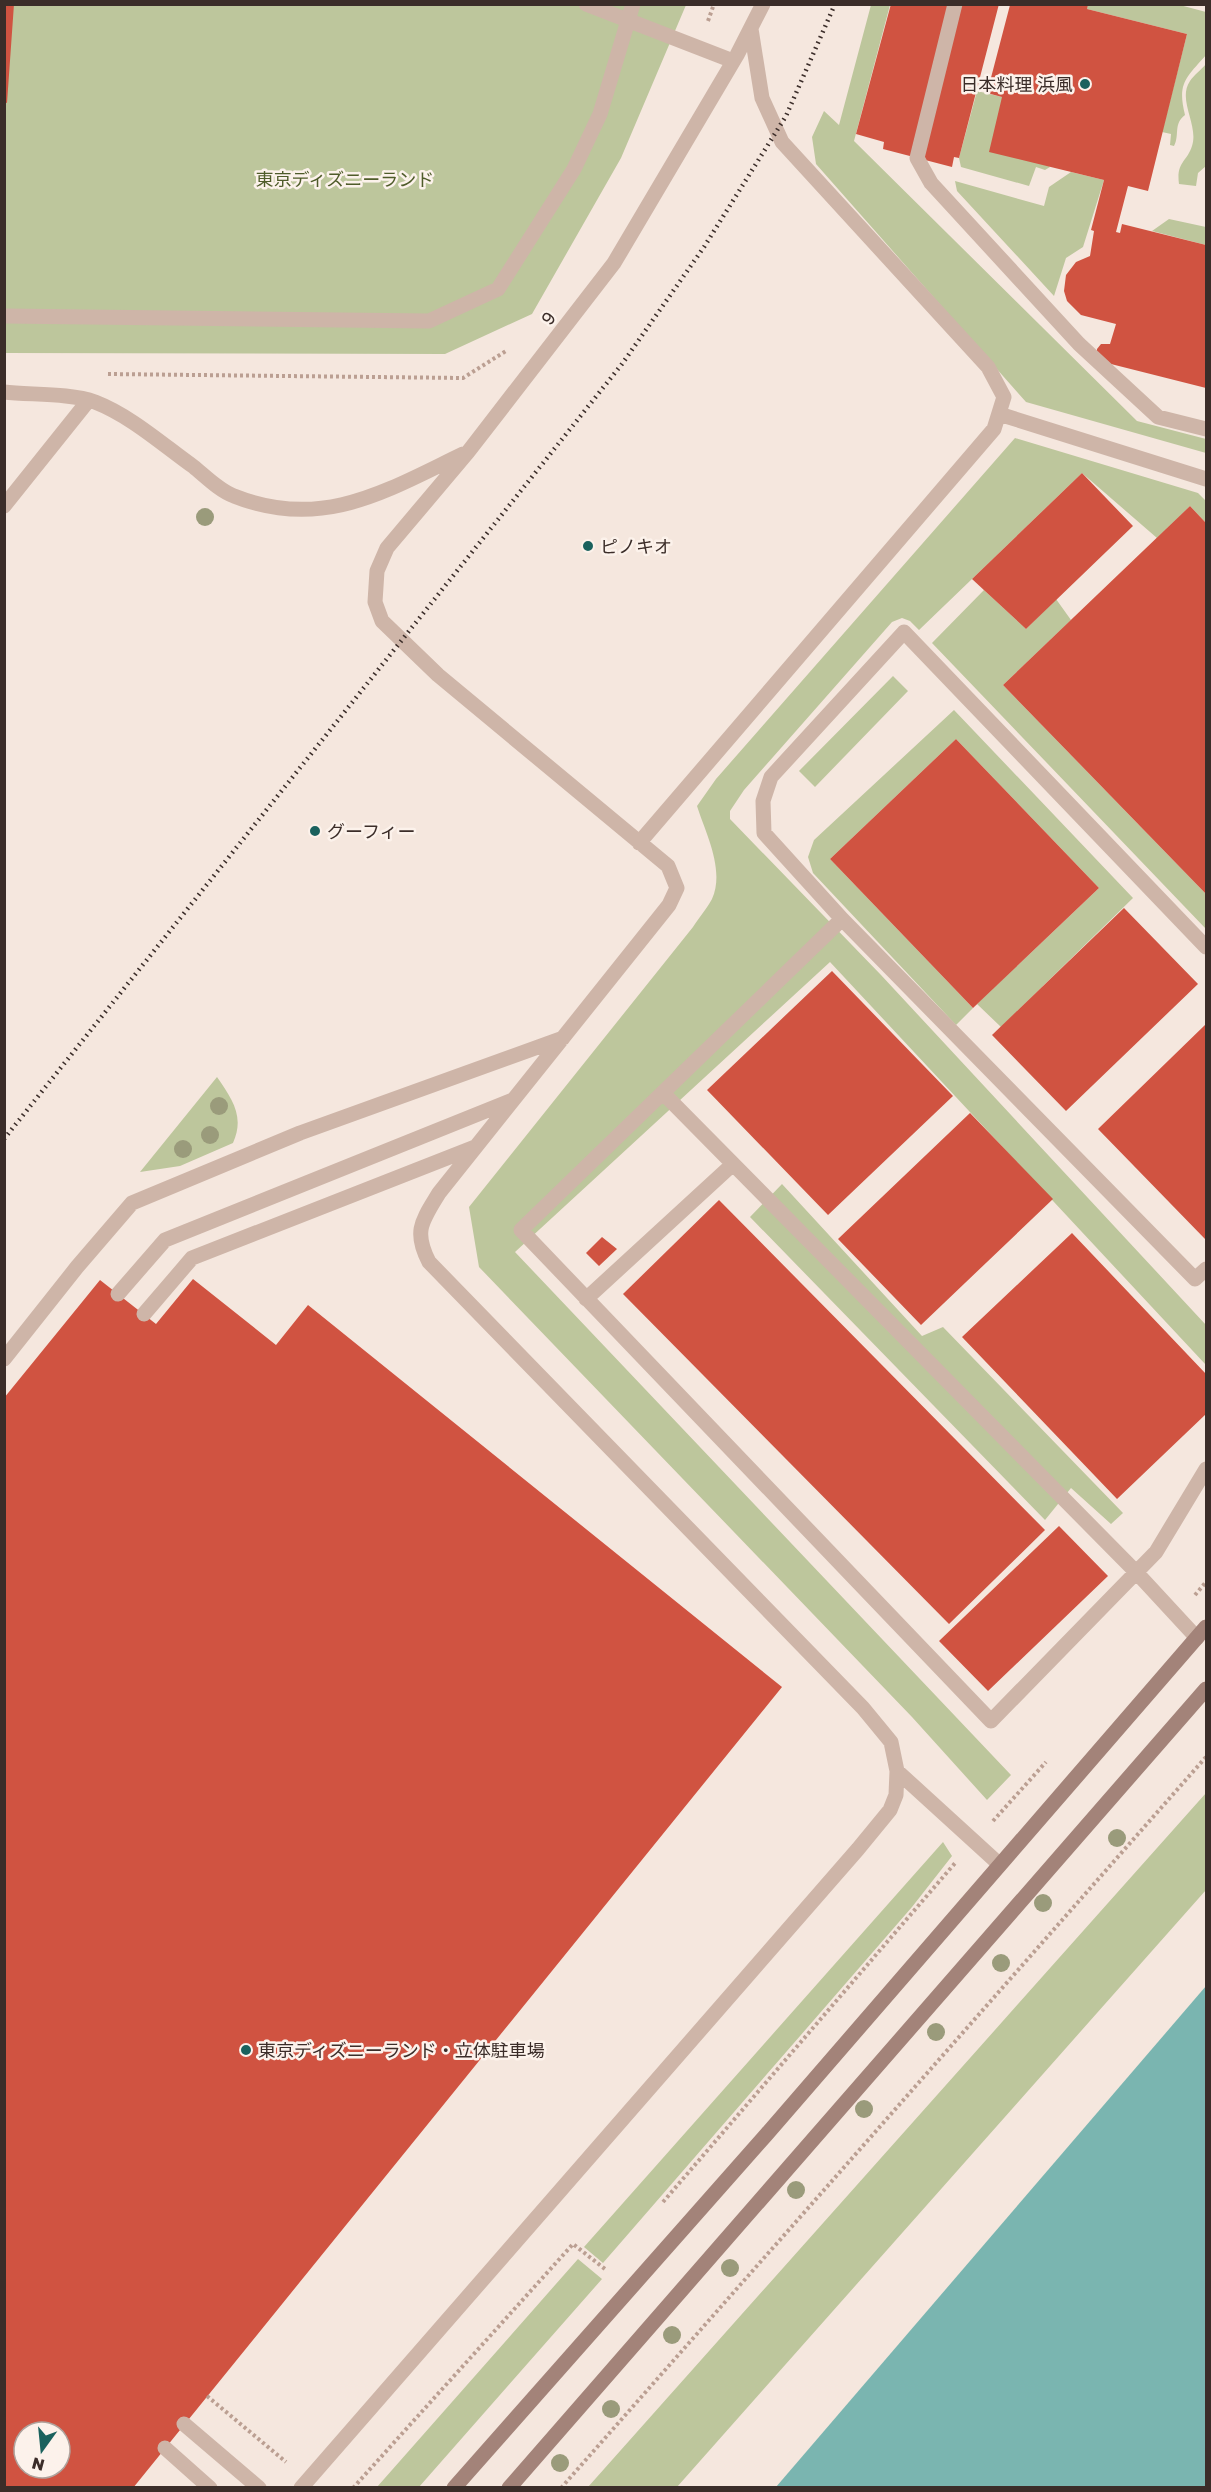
<svg xmlns="http://www.w3.org/2000/svg" width="1211" height="2492" font-family="'Golos Text','Noto Sans JP',sans-serif">
<rect width="100%" height="100%" fill="#f5e7de"/>
<!-- green -->
<path fill="#bdc69c" d="M1088,4H1176L1206,12V55C1186,78 1177,83 1185,115C1173,124 1180,135 1174,146L1170,145L1171,134L1162,132L1187,34L1087,9Z
M5,5H686L621,158L532,314L445,354L5,353Z
M871,5H890L854,141L1137,421L1206,439V453L1026,402L816,164L812,137L824,111L839,125Z
M1206,64V166L1198,173L1196,186L1179,184C1176,162 1187,162 1192,146C1199,125 1177,100 1190,81C1194,75 1201,70 1206,64Z
M977,91L1002,97L1050,167L1045,170L1036,167L1029,186L961,167L959,158Z
M1071,172L1104,180L1083,247L1066,258L1054,296L957,191L955,181L1044,206L1049,187Z
M1169,219L1206,227V245L1152,231Z
M1015,438L1198,493L1206,501V523L1190,506L1157,538L1082,473L919,630L910,621L902,618L892,622L744,790L730,811V819L881,975L1206,1325V1365L830,962L515,1252L1011,1775L987,1800L912,1717L479,1267L469,1207L693,927C699,918 707,908 712,899C725,870 706,834 697,806L716,779Z
M984,590L1026,629L1056,599L1071,620L1003,685L1206,894V929L932,643Z
M893,676L908,691L815,787L799,771Z
M954,710L1133,898L1001,1027L977,1004L1099,888L956,739L830,859L973,1008L956,1025L813,873L808,857L814,840Z
M217,1077C232,1099 245,1116 233,1143L180,1166L140,1172Z
M782,1184L922,1336L943,1327L1123,1513L1111,1524L1071,1488L1045,1520L750,1217Z
M1206,1793V1890L677,2487H588Z
M943,1842L952,1856L912,1907L603,2263L584,2247Z
M578,2259L602,2279L419,2487H377Z"/>
<!-- water -->
<path fill="#7ab5b0" d="M1206,1986V2487H776Z"/>
<!-- building -->
<path fill="#d05341" fill-rule="evenodd" d="M4,4H14L7,103L4,102Z
M891,4H999L959,158L954,157L952,167L883,149L884,142L856,134Z
M1010,5H1088L1087,9L1187,34L1148,191L1128,186L1116,232L1120,233L1122,224L1206,245V388L1103,362L1097,357V349L1101,344H1110L1116,324L1081,315L1067,301L1064,291L1066,275L1076,262L1090,256L1094,231L1091,230L1104,180L989,152L1002,97L987,93Z
M1082,473L1133,526L1026,629L972,579Z
M1190,506L1206,523V894L1003,685Z
M956,739L1099,888L973,1008L830,859Z
M1124,908L1198,984L1066,1111L992,1035Z
M832,971L953,1096L828,1215L707,1090Z
M1206,1024V1238L1205,1239L1098,1129Z
M970,1113L1053,1199L921,1325L838,1239Z
M719,1200L1045,1530L949,1624L623,1294Z
M1072,1233L1206,1374V1414L1117,1499L962,1337Z
M602,1237L617,1249L599,1266L586,1253Z
M193,1279L276,1345L308,1305L782,1687L133,2488H4V1398L100,1280L156,1324ZM24,2432H60V2468H24Z
M1059,1526L1108,1576L988,1691L939,1641Z"/>
<g fill="none" stroke-linecap="round" stroke-linejoin="round">
<!-- path -->
<path stroke="#bb9f92" stroke-width="4" stroke-dasharray="3 3" stroke-linecap="butt" d="M708,21L714,4
M108,374L463,378L506,351
M1195,1595L1206,1582
M993,1821L1046,1762
M663,2202L956,1862
M207,2396L286,2462
M353,2488L573,2244L605,2269
M561,2488L1206,1757"/>
<!-- lane -->
<path stroke="#ceb5a8" stroke-width="15" d="M586,4L733,61
M955,4L917,158L931,183L1079,344L1158,417L1206,429
M4,316L429,321L498,289L574,169L600,114L633,4
M4,392C31,395 70,393 95,402C131,416 163,445 194,467C206,477 220,491 234,496C322,531 386,491 463,454
M999,414L1206,479
M4,506L88,401
M639,843L994,429L1004,397L988,367L782,142L762,98L751,29
M842,919L521,1230L991,1721L1156,1552L1206,1469
M1206,947L904,632L771,777L763,801L764,833L842,919L1195,1279L1206,1269
M663,1093L1136,1572L1197,1638
M118,1294L165,1240L513,1100
M586,1299L733,1164
M144,1314L192,1258L475,1147
M4,1359L77,1267L132,1203L300,1133L563,1038
M897,1771L999,1864
M184,2424L259,2488
M165,2448L210,2488
M301,2488L858,1849L890,1810L896,1795L897,1771L891,1742L863,1708L429,1262C413,1231 422,1221 439,1193L669,905L677,888L668,866L438,675L382,621L375,602L377,571L387,548L468,452L614,263L737,55L763,4"/>
<!-- secondary -->
<path stroke="#a38379" stroke-width="15" d="M454,2488L766,2135L1206,1627
M509,2488L1206,1689"/>
<!-- rail -->
<path stroke="#3b2d29" stroke-width="4.5" stroke-dasharray="1.5 4.5" stroke-linecap="butt" d="M4,1139L622,364L704,247L786,116L835,4"/>
</g>
<!-- trees -->
<g fill="#9a9b7b">
<circle cx="205" cy="517" r="9"/>
<circle cx="219" cy="1106" r="9"/>
<circle cx="210" cy="1135" r="9"/>
<circle cx="183" cy="1149" r="9"/>
<circle cx="1117" cy="1838" r="9"/>
<circle cx="1043" cy="1903" r="9"/>
<circle cx="1001" cy="1963" r="9"/>
<circle cx="936" cy="2032" r="9"/>
<circle cx="864" cy="2109" r="9"/>
<circle cx="796" cy="2190" r="9"/>
<circle cx="730" cy="2268" r="9"/>
<circle cx="672" cy="2335" r="9"/>
<circle cx="611" cy="2409" r="9"/>
<circle cx="560" cy="2463" r="9"/>
</g>
<!-- markers -->
<g fill="#1a615d" stroke="#fcf2eb" stroke-width="2">
<circle cx="1085" cy="84" r="6"/>
<circle cx="588" cy="546" r="6"/>
<circle cx="315" cy="831" r="6"/>
<circle cx="246" cy="2050" r="6"/>
</g>
<g text-anchor="middle" dominant-baseline="central" stroke-width="5" stroke-linejoin="round" paint-order="stroke">
<!-- poi labels -->
<g font-size="18" fill="#3b2d29" stroke="#fcf2eb" text-anchor="start">
<text x="1073" y="84" text-anchor="end">日本料理 浜風</text>
<text x="600" y="546">ピノキオ</text>
<text x="327" y="831">グーフィー</text>
<text x="258" y="2050">東京ディズニーランド・立体駐車場</text>
</g>
<!-- park labels -->
<g font-size="18" fill="#4f5c2a" stroke="#fcf2eb">
<text x="345" y="179">東京ディズニーランド</text>
</g>
<!-- street labels -->
<g font-size="18" fill="#3b2d29" stroke="#fcf2eb">
<text transform="translate(548 318) rotate(-53)">9</text>
</g>
</g>
<!-- border -->
<rect width="1211" height="2492" fill="none" stroke="#3b2d29" stroke-width="12"/>
<!-- north arrow -->
<g transform="translate(42 2450) rotate(195)"><circle r="28" fill="#fcf2eb" stroke="#afa39d" stroke-width="1.5"/>
<path d="M0-4.5L10 22L0 15L-10 22Z" fill="#1a615d"/>
<text y="-9" font-size="16" font-weight="bold" text-anchor="middle" fill="#3b2d29">N</text>
</g>
</svg>
